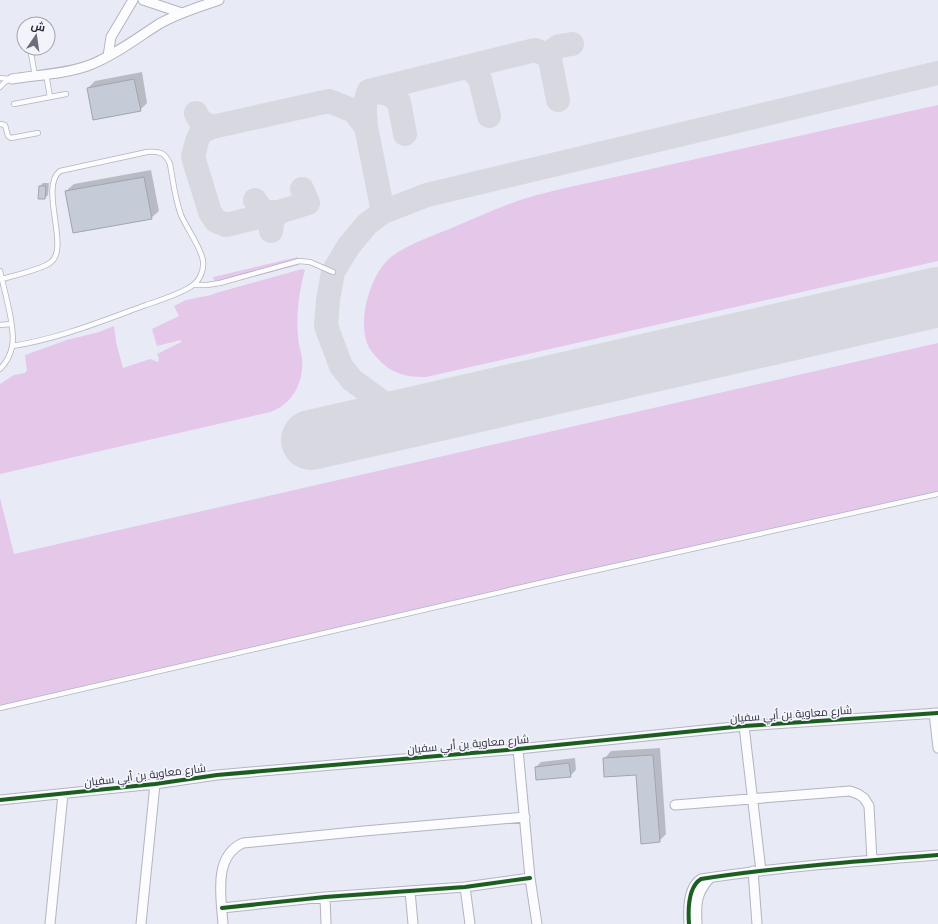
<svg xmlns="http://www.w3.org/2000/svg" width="938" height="924" font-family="Arial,Cairo,sans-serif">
<rect width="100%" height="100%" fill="#e8eaf6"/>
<!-- green -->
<path fill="#e5c7ea" d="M938,105V261L426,377C401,377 388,372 372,352C354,328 369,275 391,257C410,243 433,236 454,227C480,216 510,202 537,195C579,184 622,176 664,166C755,146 847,125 938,105Z
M298,257L299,265L221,285H216L213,277Z
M302,269L305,270C299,291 296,314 298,336C298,344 301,351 302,358C304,378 296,399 277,409C270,413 261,414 253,416L0,474V384L14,375L25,373L27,370L25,355L67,340L99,332L114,326L116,342L123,368L150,359L158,362L159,358L157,354L181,342V340L157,346L152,329L179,316L174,306L186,300L211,295L216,293Z
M938,343V492L386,616L0,707V498L14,554Z"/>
<!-- shadow -->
<path fill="#0003" d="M142,72L147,103L140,110L88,88L95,81Z
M151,170L159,211L151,218L66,191L74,184Z
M43,183H49L48,195L45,198L40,186Z
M660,748L666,834L659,841L637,774L604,759L611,751Z
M575,758L576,770L570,776L536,767L541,762Z"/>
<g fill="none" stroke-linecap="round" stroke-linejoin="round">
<!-- taxiway -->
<path stroke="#d7d8e0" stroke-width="24" d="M550,59L552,51L559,46L572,44
M469,67L480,79L489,116
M369,91L389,94L399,102L405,134
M196,113C199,121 204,124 212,127L329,101L354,111L366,127L383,212
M212,127L201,132L197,141L193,157L210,212L216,221L226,225L279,212L308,203L302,189
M366,127C365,114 363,103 369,91L535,50L545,54L550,59L558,100
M255,200L263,212H279L273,219L271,231
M432,412L385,404L352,380L341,366L326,326L328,300L333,272L348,247L367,224L383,212L427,195L938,73"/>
<!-- runway -->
<path stroke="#d7d8e0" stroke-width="60" d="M311,440L938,297"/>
</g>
<!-- building -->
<path fill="#c6ccd7" stroke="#a0a5af" d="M134,79L141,111L93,120L87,88Z
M144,177L152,219L73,233L65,191Z
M39,186H46L45,199H38Z
M653,755L660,842L641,844L636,775L604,777L603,758Z
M569,763L571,777L536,780L535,767Z"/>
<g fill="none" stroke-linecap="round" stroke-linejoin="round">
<!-- service casing -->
<g stroke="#b2b4c0" stroke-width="6">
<path id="service" d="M30,48L35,76
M46,74L50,97
M0,78L10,79
M0,87L6,81L12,79
M14,104L66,94
M0,124L5,125L8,136L11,138L38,133
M0,271C4,290 16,329 12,347C10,356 6,363 0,369
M2,279C13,276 43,269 51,262C70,248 39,187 60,171L147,152C159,151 165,152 170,164C173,181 175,199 181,215C186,227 202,249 203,261C204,270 200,280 193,285C183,293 158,301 146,305C102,321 58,339 12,346
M194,285H207L220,283L299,261L310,262L333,272
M0,325L11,324
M0,708L566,577L938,494"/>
</g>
<!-- minor casing -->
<g stroke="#b2b4c0" stroke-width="11">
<path id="minor" d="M143,0L182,13
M108,56L111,37L133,0
M12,79C37,75 66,74 90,65C115,55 137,38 159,24C178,13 199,7 219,0
M934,713L938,748
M744,726L761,871
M518,749L530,878L537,924
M0,800L155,784L217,775L518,749L744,726L938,713
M675,805L850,791L858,794L864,798L869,806L872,860
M753,871L757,924
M465,887L470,924
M410,891L413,924
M325,897L326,924
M222,908L325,897L465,887L530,878
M50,924L63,794
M141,924L155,784
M223,924C221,897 213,856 243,843L364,831L525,817
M689,924C688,910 688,887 701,879C779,867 859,861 938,855
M697,924C696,904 696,893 710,878"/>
</g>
<!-- service -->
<use href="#service" stroke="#fcfcfe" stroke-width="4.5"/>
<!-- minor -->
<use href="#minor" stroke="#fcfcfe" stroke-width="9"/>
<!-- cycleway casing -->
<g stroke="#f3f4fb" stroke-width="6">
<path id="cycleway" d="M0,800L155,784L217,775L518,749L744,726L938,713
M222,908L325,897L465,887L530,878
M689,924C688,910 688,887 701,879C779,867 859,861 938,855"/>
</g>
<!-- cycleway -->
<use href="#cycleway" stroke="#1b5e20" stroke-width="4"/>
</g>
<g text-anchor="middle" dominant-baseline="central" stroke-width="3.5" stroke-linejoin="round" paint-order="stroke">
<!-- street labels -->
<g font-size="11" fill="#292a38" stroke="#f3f4fb">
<text transform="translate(791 714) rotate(-4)">شارع معاوية بن أبي سفيان</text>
<text transform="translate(468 744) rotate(-5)">شارع معاوية بن أبي سفيان</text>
<text transform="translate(145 775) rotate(-7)">شارع معاوية بن أبي سفيان</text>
</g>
</g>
<!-- north arrow -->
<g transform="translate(36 36) rotate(13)"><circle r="19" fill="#f3f4fb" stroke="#a2a3ad"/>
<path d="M0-3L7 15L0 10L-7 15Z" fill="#6c6d7a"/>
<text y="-6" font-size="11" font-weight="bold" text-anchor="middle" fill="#292a38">ش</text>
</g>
</svg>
